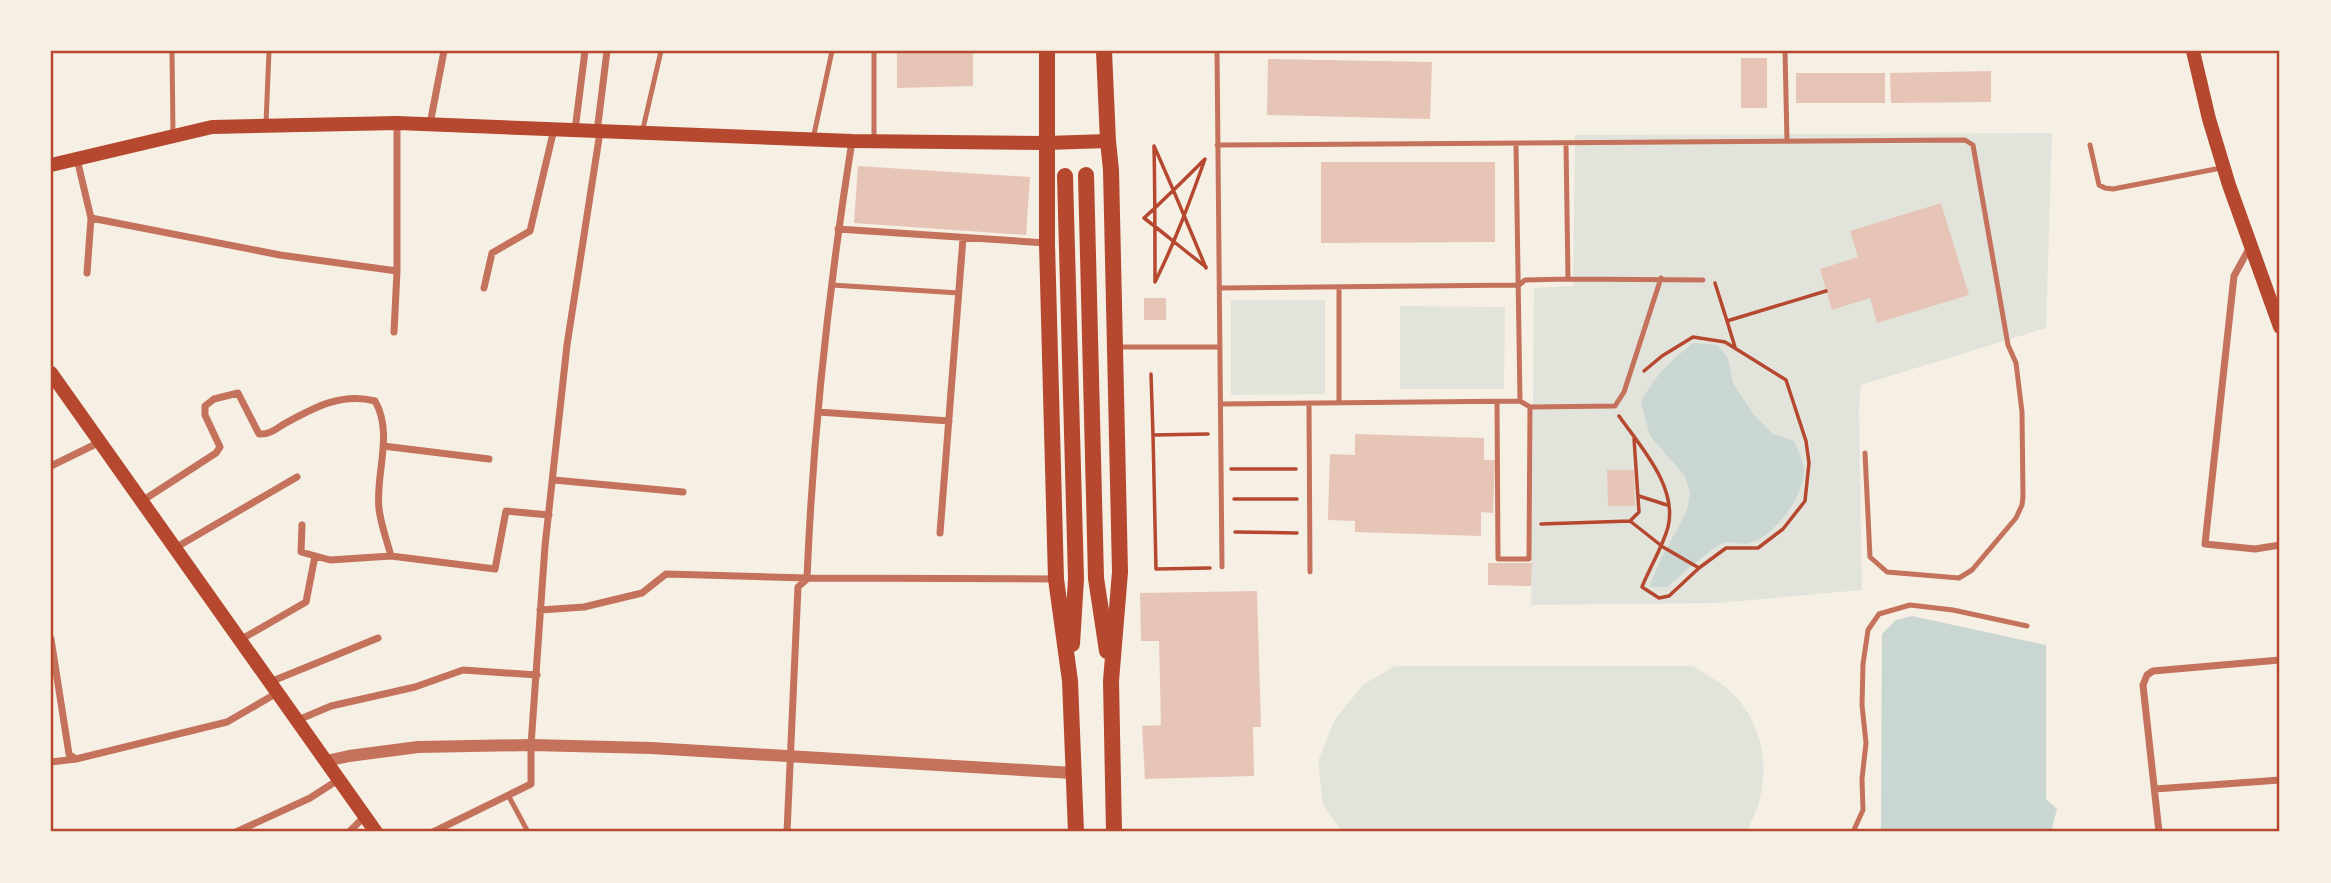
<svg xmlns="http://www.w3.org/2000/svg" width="2331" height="883" font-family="Quicksand,sans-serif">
<rect width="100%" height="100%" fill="#f6efe4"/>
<!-- green -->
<path fill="#e2e4dc" d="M2052,133L2046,328L1861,385L1859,409L1862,590L1718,603L1531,605L1534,288L1573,286L1575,135Z
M1231,300H1325V394L1231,395Z
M1400,306L1505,307L1504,389H1400Z
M1395,666H1693C1703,673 1715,679 1725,687C1757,712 1769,754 1761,794C1759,806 1753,818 1748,829L1745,832H1342L1323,805L1318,761L1335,719L1364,684Z"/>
<!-- water -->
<path fill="#c9d6d2" d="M1693,343L1718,345L1728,359L1733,383L1753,414L1773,434L1794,441C1798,451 1804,461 1804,472C1803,497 1774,537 1750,543C1741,546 1730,540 1723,543C1715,545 1675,580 1667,587H1649L1662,557L1687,511L1690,493L1685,476L1650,436L1641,402C1654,377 1671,360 1693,343Z
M1912,616L2046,645V799L2057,809L2051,832H1881L1882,634L1896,620Z"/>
<!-- building -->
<path fill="#e6c5b7" d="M897,51H973V86L897,88Z
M1741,58H1767V108H1741Z
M1268,59L1432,62L1430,119L1267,115Z
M1991,71V102L1891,103L1890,73Z
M1796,73H1885V103H1796Z
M1321,162H1495V242L1321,243Z
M858,166L1030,177L1026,235L854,223Z
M1941,203L1969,295L1877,323L1870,298L1832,310L1820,269L1858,257L1850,231Z
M1144,298H1166V320H1144Z
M1355,434L1484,438V460H1495L1493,513L1481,512V536L1355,532V521L1328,520L1330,454L1355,455Z
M1607,470H1634L1635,506H1608Z
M1488,563H1532L1531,586L1488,585Z
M1257,591L1261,727H1253L1254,776L1145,779L1142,726L1161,725L1159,641H1141L1140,593Z"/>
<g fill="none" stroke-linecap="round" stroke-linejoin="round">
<!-- path -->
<path stroke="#b5482f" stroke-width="3.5" d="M1206,267C1185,251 1165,234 1144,218C1165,199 1185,179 1205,159C1190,201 1175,242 1155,282C1155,236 1155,191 1154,146C1172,186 1189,227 1206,268
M1715,283L1727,321
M1735,347L1727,321L1826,291
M1151,374L1153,435L1208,434
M1619,416C1640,446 1678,487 1668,527C1663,546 1649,569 1642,587L1659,598L1669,596L1699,568L1726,548H1758L1783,529L1805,501L1809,463L1806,441L1786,380L1725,342L1693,337L1662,356L1644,371
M1153,435L1156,569L1210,568
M1231,469H1296
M1639,496L1667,505
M1234,499H1297
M1630,521L1639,512L1634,439
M1541,524L1630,521L1663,547L1699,568
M1235,532L1297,533"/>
<!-- service -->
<path stroke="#c5725c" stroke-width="5" d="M172,51L173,135
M1217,51L1222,567
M1785,51L1787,141
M266,123L269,51
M642,133L661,51
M813,139L832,51
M874,139V51
M1566,143L1568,279
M1516,144L1520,401
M1217,145L1965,140L1973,145L2008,345L2016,363L2022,412L2023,497L2022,505L2016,518L1972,570L1959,578L1887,572L1870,557L1865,453
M2090,145L2099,185L2105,188L2113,189L2221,168
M832,285L959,293
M1219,288L1519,285L1525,280L1568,279L1703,280
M1339,288V403
M1118,347H1219
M1497,402L1498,559H1529L1530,407
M1309,403L1310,572
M1220,404L1520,401L1530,407L1615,406L1624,392L1661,278
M508,795L528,832
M1853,832L1863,810L1862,779L1866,743L1862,705L1863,664L1868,630L1879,614L1910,605L1953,610L2027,626"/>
<!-- minor -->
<path stroke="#c5725c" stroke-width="7" d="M430,124L444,51
M575,130L585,51
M597,132L607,51
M77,159L91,218L87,273
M91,218L280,255L397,271
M838,229L1046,243
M2251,245L2234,276L2205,544L2255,549L2280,545
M484,288L492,253L530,231L554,129
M394,332L397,271V123
M818,412L949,421
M383,446L489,459
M51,466L100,442
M554,480L683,492
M142,501L216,453L220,447L205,415V406L214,399L238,393L259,434C269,435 276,429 284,424C313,408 341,392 375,401C394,434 375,474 379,509C381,525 387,541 391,556
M302,525L301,552L330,560L391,556L495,569L506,511L549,515
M940,533L963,238
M175,548L297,477
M807,578C813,432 829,286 852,141
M540,610L584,607L642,593L666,574L807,578L1055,579
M51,639L69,754L76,759L227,722L277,693
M240,640L306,602L315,556
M270,682L378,638
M298,720L331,706L415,687L463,670L537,675
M51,762L76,759
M2155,789L2280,780
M236,832L310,798L338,780
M349,832L365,816
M433,832L531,784V745L545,546L567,345L600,132
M787,832L798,587L807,579
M2159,832L2143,685L2147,675L2153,671L2280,660"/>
<!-- tertiary -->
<path stroke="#c5725c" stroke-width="12" d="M326,761L349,756L418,747L531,745L651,748L1073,773"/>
<!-- secondary -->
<path stroke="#b5482f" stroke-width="14" d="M2193,51L2209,119L2229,185L2280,327
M51,165L212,127L397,123L852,141L1046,143L1108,141
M51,373L376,832"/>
<!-- primary -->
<path stroke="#b5482f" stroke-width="16" d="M1047,51V244L1056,579L1070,681L1076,832
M1104,51L1108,141L1111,170L1120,572L1111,681L1114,832
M1086,175L1096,578L1107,651
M1065,176L1076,579L1072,644"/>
</g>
<!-- border -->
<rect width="2331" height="883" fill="none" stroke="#f6efe4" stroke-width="105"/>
<rect x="52" y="52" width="2226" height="778" fill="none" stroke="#b5482f" stroke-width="2.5"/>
</svg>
